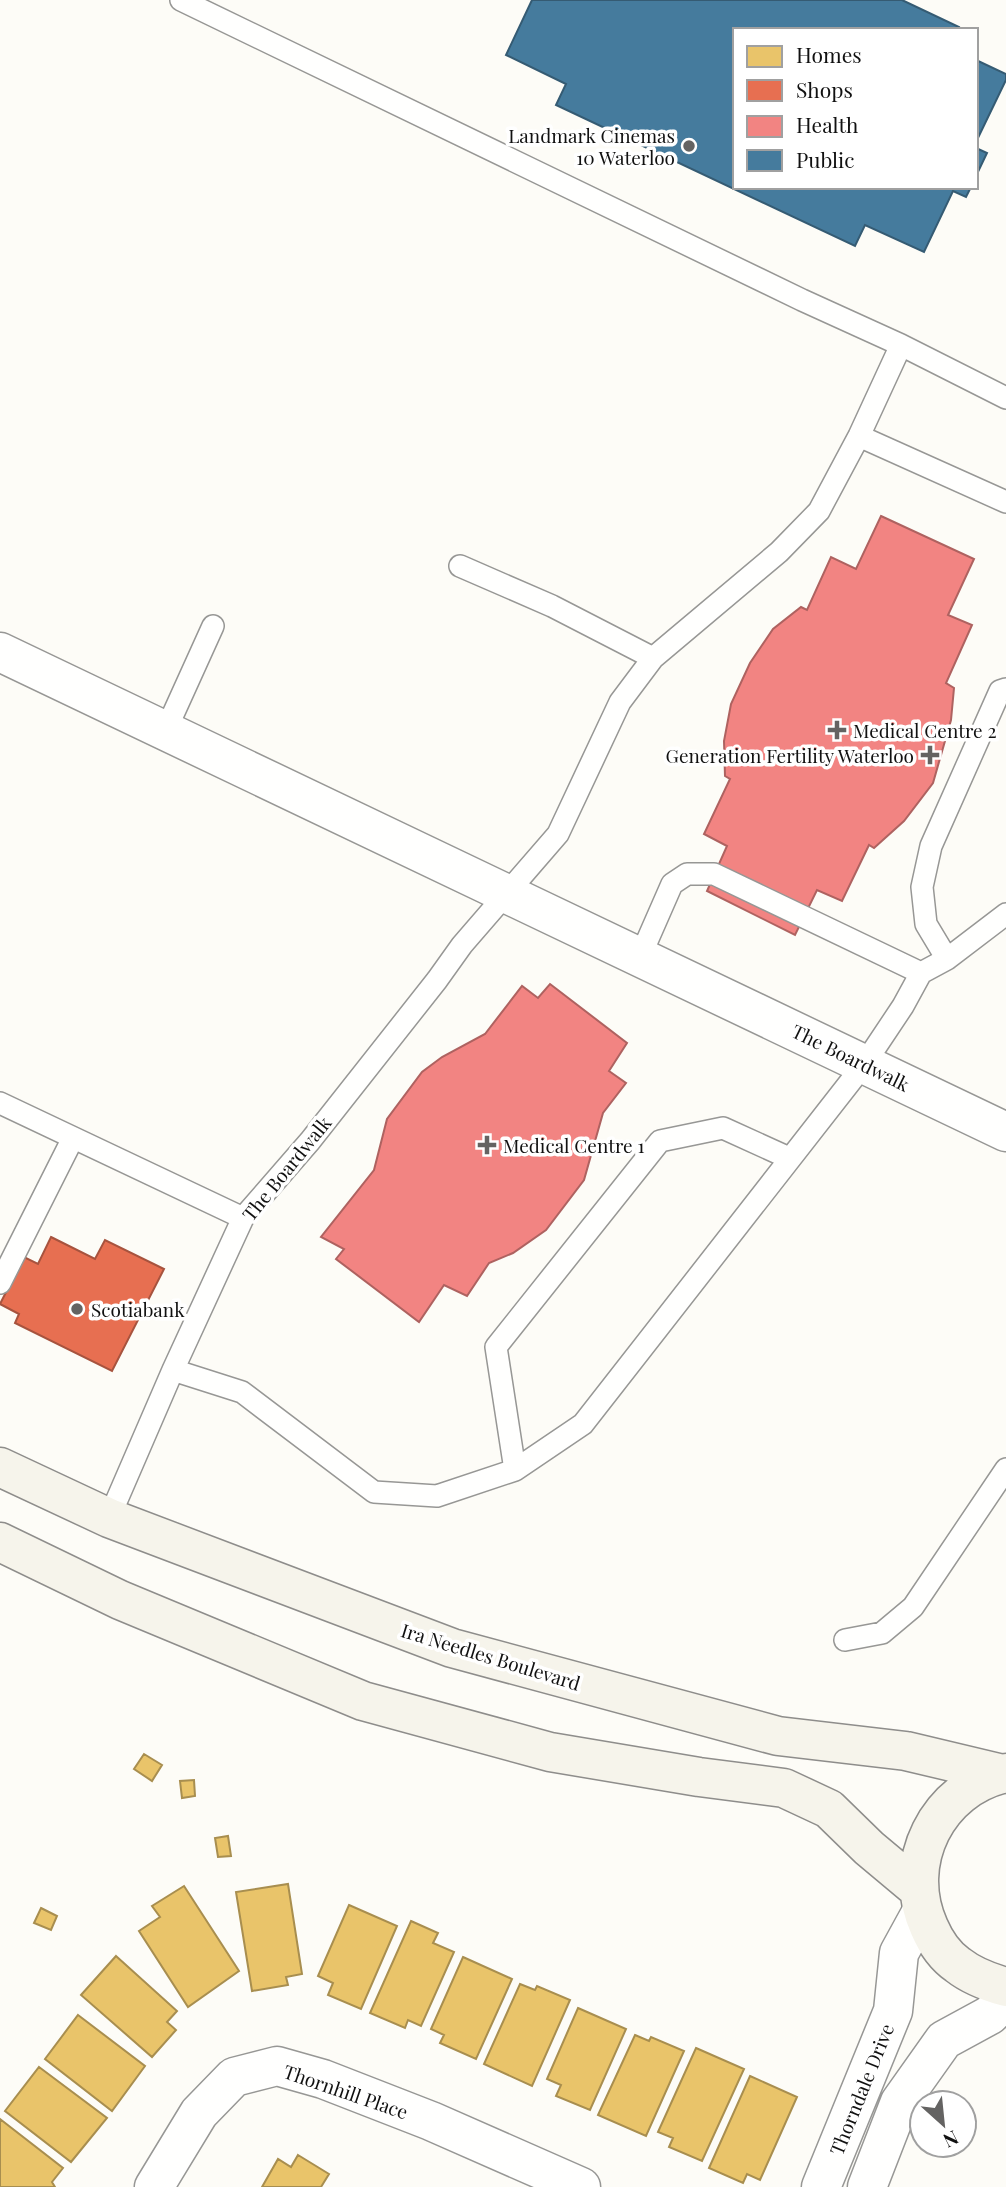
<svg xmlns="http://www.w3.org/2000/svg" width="1006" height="2187" font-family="'Playfair Display',serif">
<rect width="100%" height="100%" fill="#fdfcf7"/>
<!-- homes -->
<path fill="#e9c46a" stroke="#a88e4f" stroke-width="2" d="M144,1754L162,1765L152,1781L134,1769Z
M194,1780L195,1796L182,1798L180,1781Z
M228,1836L231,1856L218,1857L215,1838Z
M288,1884L302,1974L286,1977L288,1985L252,1991L236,1892Z
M184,1886L239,1971L188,2007L139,1931L160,1917L152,1906Z
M349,1905L397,1926L361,2009L328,1995L333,1983L318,1976Z
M41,1908L57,1916L51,1930L34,1923Z
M411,1921L438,1933L433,1943L454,1952L421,2026L408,2020L405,2028L370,2013Z
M116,1956L177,2011L167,2022L176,2030L152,2057L81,1995Z
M463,1957L512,1979L476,2059L440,2043L444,2035L431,2029Z
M520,1984L535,1990L537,1986L570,2000L532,2086L484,2064Z
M578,2008L626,2029L590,2110L556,2096L561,2085L547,2079Z
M78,2015L145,2066L112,2111L45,2059Z
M635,2035L649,2041L651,2037L684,2051L646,2136L598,2115Z
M696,2048L744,2069L702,2161L669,2147L673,2138L658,2132Z
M39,2067L107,2118L71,2162L5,2111Z
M750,2076L797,2097L760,2180L747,2174L743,2183L709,2168Z
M0,2119L63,2168L52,2182L55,2187H0Z
M298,2155L329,2174L321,2187H262L278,2159L291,2167Z"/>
<!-- shops -->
<path fill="#e76f51" stroke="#a7533e" stroke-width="2" d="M51,1237L95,1259L105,1240L164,1269L112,1371L15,1323L19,1314L0,1304L24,1257L38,1264Z"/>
<!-- health -->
<path fill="#f28482" stroke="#ae6260" stroke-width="2" d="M881,516L974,559L948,615L972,625L946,683L954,688L951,720L933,783L904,821L874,848L869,845L842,901L817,890L795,935L707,891L727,846L704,834L730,779L725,776L724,741L731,704L750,663L773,629L801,607L807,610L831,557L856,569Z
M550,984L627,1043L609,1071L626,1083L603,1113L584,1180L546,1230L513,1253L489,1263L467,1296L444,1285L419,1322L336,1259L344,1249L321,1237L374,1170L387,1119L422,1072L442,1057L485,1034L522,986L538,998Z"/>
<!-- public -->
<path fill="#457b9d" stroke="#355b73" stroke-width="2" d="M532,0H902L959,27L958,30H735V187H971L966,197L953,191L924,252L865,225L855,246L556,105L566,84L506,55Z
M976,60L1006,74V80L976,142Z
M976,148L987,153L976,176Z"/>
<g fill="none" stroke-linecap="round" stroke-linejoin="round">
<!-- service casing -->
<g stroke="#979795" stroke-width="24">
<path id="service" d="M181,0L802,300L901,345L1006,398
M859,436L1006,502
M460,566L552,606L653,658
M165,732L213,626
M640,957L672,884L687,874H714L921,973
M947,959L926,924L922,887L931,846L1000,691L1006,689
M0,1103L243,1218
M0,1283L73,1138
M173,1370L242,1392L374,1492L437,1496L515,1470L583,1424L865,1063L903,1006L921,973L947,959L1006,914
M515,1470L496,1347L660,1141L723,1128L789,1158
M109,1518L173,1370L243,1218L310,1141L437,980L462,945L558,834L620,702L653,658L779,552L819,511L859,436L901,345
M845,1640L882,1633L913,1607L1006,1469"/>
</g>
<!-- minor casing -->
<g stroke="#979795" stroke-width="41">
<path id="minor" d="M0,652L1006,1132
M154,2187L199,2113L234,2077L277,2066L323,2079L431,2121L581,2187
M821,2187L893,2011L899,1953L922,1911
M867,2187L900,2102L944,2040L990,2015L1006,1998"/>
</g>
<!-- secondary casing -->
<g stroke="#8e8d8b" stroke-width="41">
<path id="secondary" d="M0,1467L109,1518L452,1648L778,1736L906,1751L1003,1774
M0,1542L120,1600L363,1701L550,1752L699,1777L784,1788L829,1809L869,1848L918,1889
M1006,1773C937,1788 900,1863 929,1927C935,1941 945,1956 958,1965C972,1976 988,1982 1006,1987"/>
</g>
<!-- service -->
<use href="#service" stroke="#fffffe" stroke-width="21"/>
<!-- minor -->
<use href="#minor" stroke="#fffffe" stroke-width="38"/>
<!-- secondary -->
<use href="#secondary" stroke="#f6f4eb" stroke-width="38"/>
</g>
<!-- markers -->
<g fill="#646362" stroke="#fff" stroke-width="2.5">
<circle cx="689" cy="146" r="7"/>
<path d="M833.5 719.5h7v7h7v7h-7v7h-7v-7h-7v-7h7z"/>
<path d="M926.5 744.5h7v7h7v7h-7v7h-7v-7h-7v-7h7z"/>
<path d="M483.5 1134.5h7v7h7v7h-7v7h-7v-7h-7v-7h7z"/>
<circle cx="77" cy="1309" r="7"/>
</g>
<g text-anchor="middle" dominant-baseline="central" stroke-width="7" stroke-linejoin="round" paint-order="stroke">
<!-- poi labels -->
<g font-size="19" fill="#111" stroke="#fff" text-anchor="start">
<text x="675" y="135" text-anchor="end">Landmark Cinemas<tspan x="675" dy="22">10 Waterloo</tspan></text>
<text x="853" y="730">Medical Centre 2</text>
<text x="914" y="755" text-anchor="end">Generation Fertility Waterloo</text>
<text x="503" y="1145">Medical Centre 1</text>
<text x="91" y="1309">Scotiabank</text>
</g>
<!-- street labels -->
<g font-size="19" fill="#111" stroke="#fff">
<text transform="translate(851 1057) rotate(26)">The Boardwalk</text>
<text transform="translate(286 1168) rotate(-51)">The Boardwalk</text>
<text transform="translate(491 1656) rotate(17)">Ira Needles Boulevard</text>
<text transform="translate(861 2089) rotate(-68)">Thorndale Drive</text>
<text transform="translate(346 2091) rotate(19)">Thornhill Place</text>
</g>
</g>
<!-- legend -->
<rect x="733" y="28" width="245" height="161" fill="#ffffff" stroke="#a0a0a0" stroke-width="2"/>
<rect x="747" y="46" width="35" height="21" fill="#e9c46a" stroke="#a0a0a0" stroke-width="2"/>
<text x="796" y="63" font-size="21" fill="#111111">Homes</text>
<rect x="747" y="80" width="35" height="21" fill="#e76f51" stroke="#a0a0a0" stroke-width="2"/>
<text x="796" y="98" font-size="21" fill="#111111">Shops</text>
<rect x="747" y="116" width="35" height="21" fill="#f28482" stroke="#a0a0a0" stroke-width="2"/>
<text x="796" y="133" font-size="21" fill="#111111">Health</text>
<rect x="747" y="150" width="35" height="21" fill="#457b9d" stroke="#a0a0a0" stroke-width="2"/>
<text x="796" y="168" font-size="21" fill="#111111">Public</text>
<!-- north arrow -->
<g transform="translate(943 2124) rotate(153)"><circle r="33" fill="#ffffff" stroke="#a0a0a0" stroke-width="2"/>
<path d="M0-5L12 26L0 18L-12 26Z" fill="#646362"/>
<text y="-10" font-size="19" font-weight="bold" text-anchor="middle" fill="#111111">N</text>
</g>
</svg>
